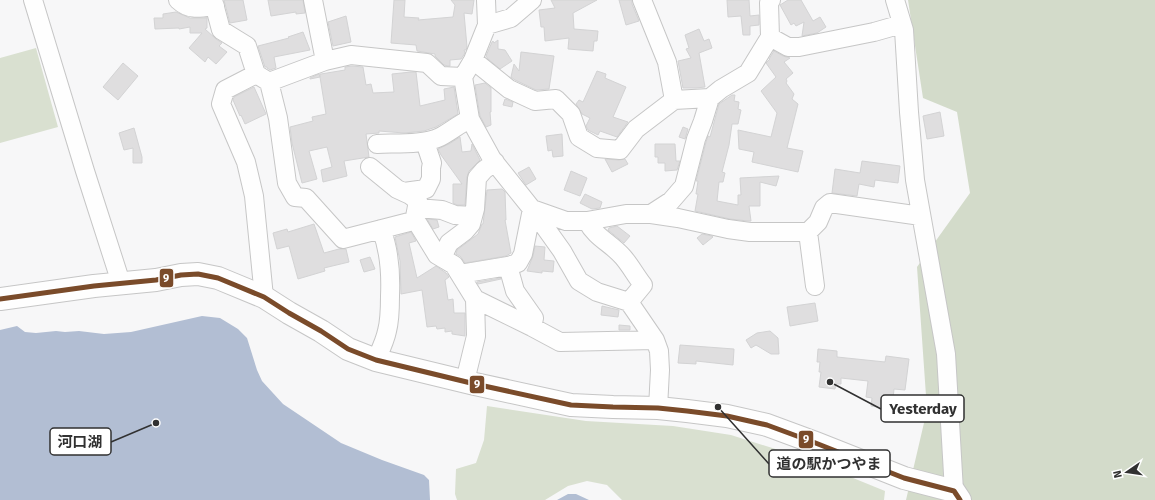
<svg xmlns="http://www.w3.org/2000/svg" width="1155" height="500" font-family="'Fira Sans','Noto Sans JP',sans-serif">
<rect width="100%" height="100%" fill="#f7f7f8"/>
<!-- green -->
<path fill="#d9e0d0" d="M36,48L58,127L0,143V58Z
M487,406L586,421L673,426L731,435L804,458L885,491L884,500H622L607,485L587,481L568,486L545,500H457L455,494L456,469L476,463L484,440Z"/>
<!-- forest -->
<path fill="#d3dbca" d="M908,0H1155V500H906L927,410L917,267L970,193L957,112L923,98Z"/>
<!-- water -->
<path fill="#b2bed3" d="M202,316L220,318L238,329L247,338L257,370L262,381L283,404L341,443L382,460L424,475L429,480L430,500H0V330L17,326L25,332L36,333L56,331L65,332L79,331L104,334L131,332Z
M568,494H576L589,500H557Z"/>
<!-- building -->
<path fill="#dfdedf" stroke="#d3d3d4" d="M224,0H243L247,20L230,23Z
M268,0H303L305,13L296,14V12L271,16Z
M394,0H405L404,17L419,18L418,20L453,17L455,5L451,0H474L472,14L464,13L467,47L466,50H464L465,53L461,59L450,60V66H448L444,65L435,56V54L417,51L416,45L391,43Z
M551,0H597L573,13L574,29L598,31L597,41H594L593,51L568,49L569,38L545,41L544,27H541L539,10L555,8Z
M619,0H632V4L639,21L626,25Z
M727,0H749L750,16L759,15V25L750,26V35H743L741,16L728,17Z
M788,0H801L813,21L820,17L826,27L817,33L802,36L804,22L796,26L794,23L791,25L780,5Z
M176,12L190,18H207V28L205,29L216,39L222,43L219,46L227,52L216,64L208,57L205,62L189,48L202,33H190V27L179,29V28L155,29L154,18H163V14Z
M346,16L351,42L333,46L328,22Z
M699,29L704,41L709,39L712,48L699,53L705,87L696,88H683L678,61L691,58L686,49L689,48L685,35Z
M303,32L310,50L274,57L276,68L270,70L267,68V67H265L258,46L289,38L288,37Z
M498,40V49L505,50L512,61L500,69L488,59L486,56L492,42L493,41L494,43Z
M774,51L783,56L790,58L784,62L793,73L786,79L787,81L786,83L794,94L792,99L798,104L787,148L803,151L798,172L752,162L754,152L739,149L738,130L771,137L777,113L761,91L776,77L766,63L770,59H769Z
M521,52L554,56L549,89L536,90L515,80L511,77L514,64L519,71Z
M123,63L138,76L118,100L103,87Z
M352,66L363,67L366,85L371,84L373,93L394,92L392,74L411,72H416L420,106L445,100L444,89L454,87L458,114L436,127L424,131L404,133L379,131V133L366,134L369,157L344,161L347,176L323,182L321,170L332,167L327,147L309,151L317,179L302,183L292,143L290,127L313,121L312,117L326,114L320,77L310,79V78L319,74L320,77V74H321L345,70V67Z
M597,71L606,74L605,78L626,87L613,117L628,122L617,137L600,131L598,135L588,130L586,126L590,118L582,114L576,104L579,100L583,102Z
M485,83L491,88V112H490L491,125L486,127L480,116L475,85Z
M254,87L266,114L245,124L241,115L240,116L233,100L234,97Z
M732,95H735L734,101L739,102L738,109L741,110L738,124H732L729,145L722,172L725,173L723,182H719L717,201L738,205V195H741L740,178L779,176L776,186L760,182V206H749L751,221H748L730,219L695,211L698,194H696L698,181H696L706,142L708,136L710,137L719,104Z
M505,99L513,102L512,107L503,105Z
M940,112L944,136L927,139L923,116Z
M683,127L688,129L685,139L679,137Z
M134,128L142,157V163H133V148L124,150L119,133Z
M562,134L563,156L553,157L552,150L548,151L546,136Z
M460,137L462,152L471,151L472,144L480,160L469,171L467,177L465,205H457L453,203V184H462L441,155L438,149L449,144Z
M655,144H675L676,161H680L677,170L665,171V163H658V157H655Z
M605,159L619,160L625,159L628,164L612,172Z
M862,161L900,166L898,183L875,180L874,187L859,184L857,196L832,193L835,169L860,173Z
M529,167L536,179L526,185L518,173Z
M571,171L587,178L580,196L564,190Z
M502,189L505,192L506,220H505L511,253L506,256L465,263L460,256L456,254L457,250L478,234L482,224H483L487,190Z
M585,194L602,202L600,208L592,209L580,203Z
M427,219L437,220L439,227L433,229Z
M314,224L324,253L339,249H346L349,262L324,268L325,271L298,279L289,246L277,249L273,233L287,229L288,232Z
M617,226L630,236L624,243L608,230L609,228Z
M411,232L416,241L409,243L417,278L436,266L446,273L449,277L445,280L448,300L453,299L454,313H465V336L452,334V331L445,332V328L437,329L436,326L427,327L422,290L401,294L400,261L395,237Z
M702,234L712,236L713,237L703,245L697,238Z
M535,246L545,247L544,260L554,261L553,272L542,271V273L527,271L533,256Z
M370,257L375,269L364,272L360,260Z
M500,278L501,279L478,284L477,282Z
M815,303L818,321L790,326L787,307Z
M602,306L619,310L618,317L601,315Z
M619,325L630,326V330H619Z
M770,331L778,338L779,354H771L756,345L751,348L746,340L757,333Z
M680,345L734,349L733,365L696,361V364L678,363Z
M818,349L837,351V357L885,362L886,356L909,359L905,390L894,389L892,409H889L871,406L872,398L866,397L868,381L841,378V384H836L835,389L819,387L821,372H819L820,362H817Z"/>
<g fill="none" stroke-linecap="round" stroke-linejoin="round">
<!-- minor casing -->
<g stroke="#c6c6c6" stroke-width="20">
<path id="minor" d="M33,0L85,171L121,283
M178,0C190,11 200,8 215,6
M213,0L221,30L247,46L256,74
M313,0L325,61
M486,0L487,25
M642,0L667,62L674,100
M895,0L904,30L909,112L915,180L946,354L954,491
M770,37L788,47H799L874,32L902,24
M473,60L509,89L535,101L556,99L571,114L579,137L597,148L620,150L636,129L674,100L710,98L721,89L748,73L770,37L769,3L771,0
M463,77L470,119L492,159L532,209L562,251L579,281L597,292L629,302L655,340L659,351L660,370L658,408
M269,82L278,118L287,183L295,197L306,198L343,239L413,221L418,224L437,255L454,265L475,299L476,336L465,381
M377,144C395,143 424,145 440,137C450,132 459,124 470,119
M370,167L397,189L410,195L418,201L414,222
M404,192L426,189L431,179V168L432,163L425,142
M417,208L442,210L455,215L473,216
M651,214L671,201L684,186L696,139L703,121L710,98
M587,221C596,238 611,243 623,257C630,265 636,276 643,285L629,302
M808,232L815,286
M442,258L449,243L465,231L471,224L475,209L477,178L484,170L495,162
M508,266L515,291L534,318L532,327
M461,275L466,273L508,266L518,263L523,254L532,209L566,221H587L626,214H651L678,218L728,229L750,232H808L818,222L824,208L830,203L921,216
M264,297L254,196L246,162L221,104L225,90L256,74L269,82L325,61L351,55L427,63L441,76L463,77L473,60L487,25L511,18L532,0
M475,299L532,327L560,342L655,340
M376,360C380,351 385,341 387,331C390,320 390,308 390,296C391,273 390,251 381,229"/>
</g>
<!-- major casing -->
<g stroke="#c6c6c6" stroke-width="24">
<path id="major" d="M0,299L94,286L156,280L181,275L198,274L218,278L264,297L289,313L321,331L348,349L376,360L475,384L571,405L613,407L658,408L687,411L727,416L767,425L813,442L904,478L954,491L960,500"/>
</g>
<!-- minor -->
<use href="#minor" stroke="#fefefe" stroke-width="18"/>
<!-- major -->
<use href="#major" stroke="#fefefe" stroke-width="22"/>
<!-- bus-1 casing -->
<g stroke="#fff" stroke-width="8">
<path id="bus-1" d="M0,299L94,286L156,280L181,275L198,274L218,278L264,297L289,313L321,331L348,349L376,360L475,384L571,405L613,407L658,408L687,411L727,416L767,425L813,442L904,478L954,491L960,500"/>
</g>
<!-- bus-1 -->
<use href="#bus-1" stroke="#7a4b2a" stroke-width="5"/>
</g>
<!-- callouts -->
<path fill="none" stroke="#313131" stroke-width="1.5" d="M830 382L881 409M156 423L111 442M718 407L769 464"/>
<g fill="#313131" stroke="#fff" stroke-width="1.5">
<circle cx="830" cy="382" r="4"/>
<circle cx="156" cy="423" r="4"/>
<circle cx="718" cy="407" r="4"/>
</g>
<g fill="#fff" stroke="#313131" stroke-width="1.5">
<rect x="881" y="395" width="83" height="27" rx="4"/>
<rect x="50" y="428" width="61" height="27" rx="4"/>
<rect x="769" y="450" width="121" height="27" rx="4"/>
</g>
<g font-size="15" text-anchor="middle" font-weight="bold" fill="#313131">
<text x="923" y="414">Yesterday</text>
<text x="80" y="447">河口湖</text>
<text x="829" y="469">道の駅かつやま</text>
</g>
<g stroke="#fff" stroke-width="1.5">
<rect x="159" y="268" width="15" height="20" rx="4" fill="#7a4b2a"/>
<rect x="469" y="375" width="16" height="19" rx="4" fill="#7a4b2a"/>
<rect x="798" y="430" width="16" height="19" rx="4" fill="#7a4b2a"/>
</g>
<g font-size="11" text-anchor="middle" font-weight="bold" fill="#fff">
<text x="166" y="282">9</text>
<text x="477" y="388">9</text>
<text x="806" y="443">9</text>
</g>
<!-- north arrow -->
<g transform="translate(1127 472) rotate(257)" stroke="#ffffff" stroke-width="3" paint-order="stroke">
<path d="M0-3L7 15L0 10L-7 15Z" fill="#313131"/>
<text y="-6" font-size="11" font-weight="bold" text-anchor="middle" fill="#313131">N</text>
</g>
</svg>
